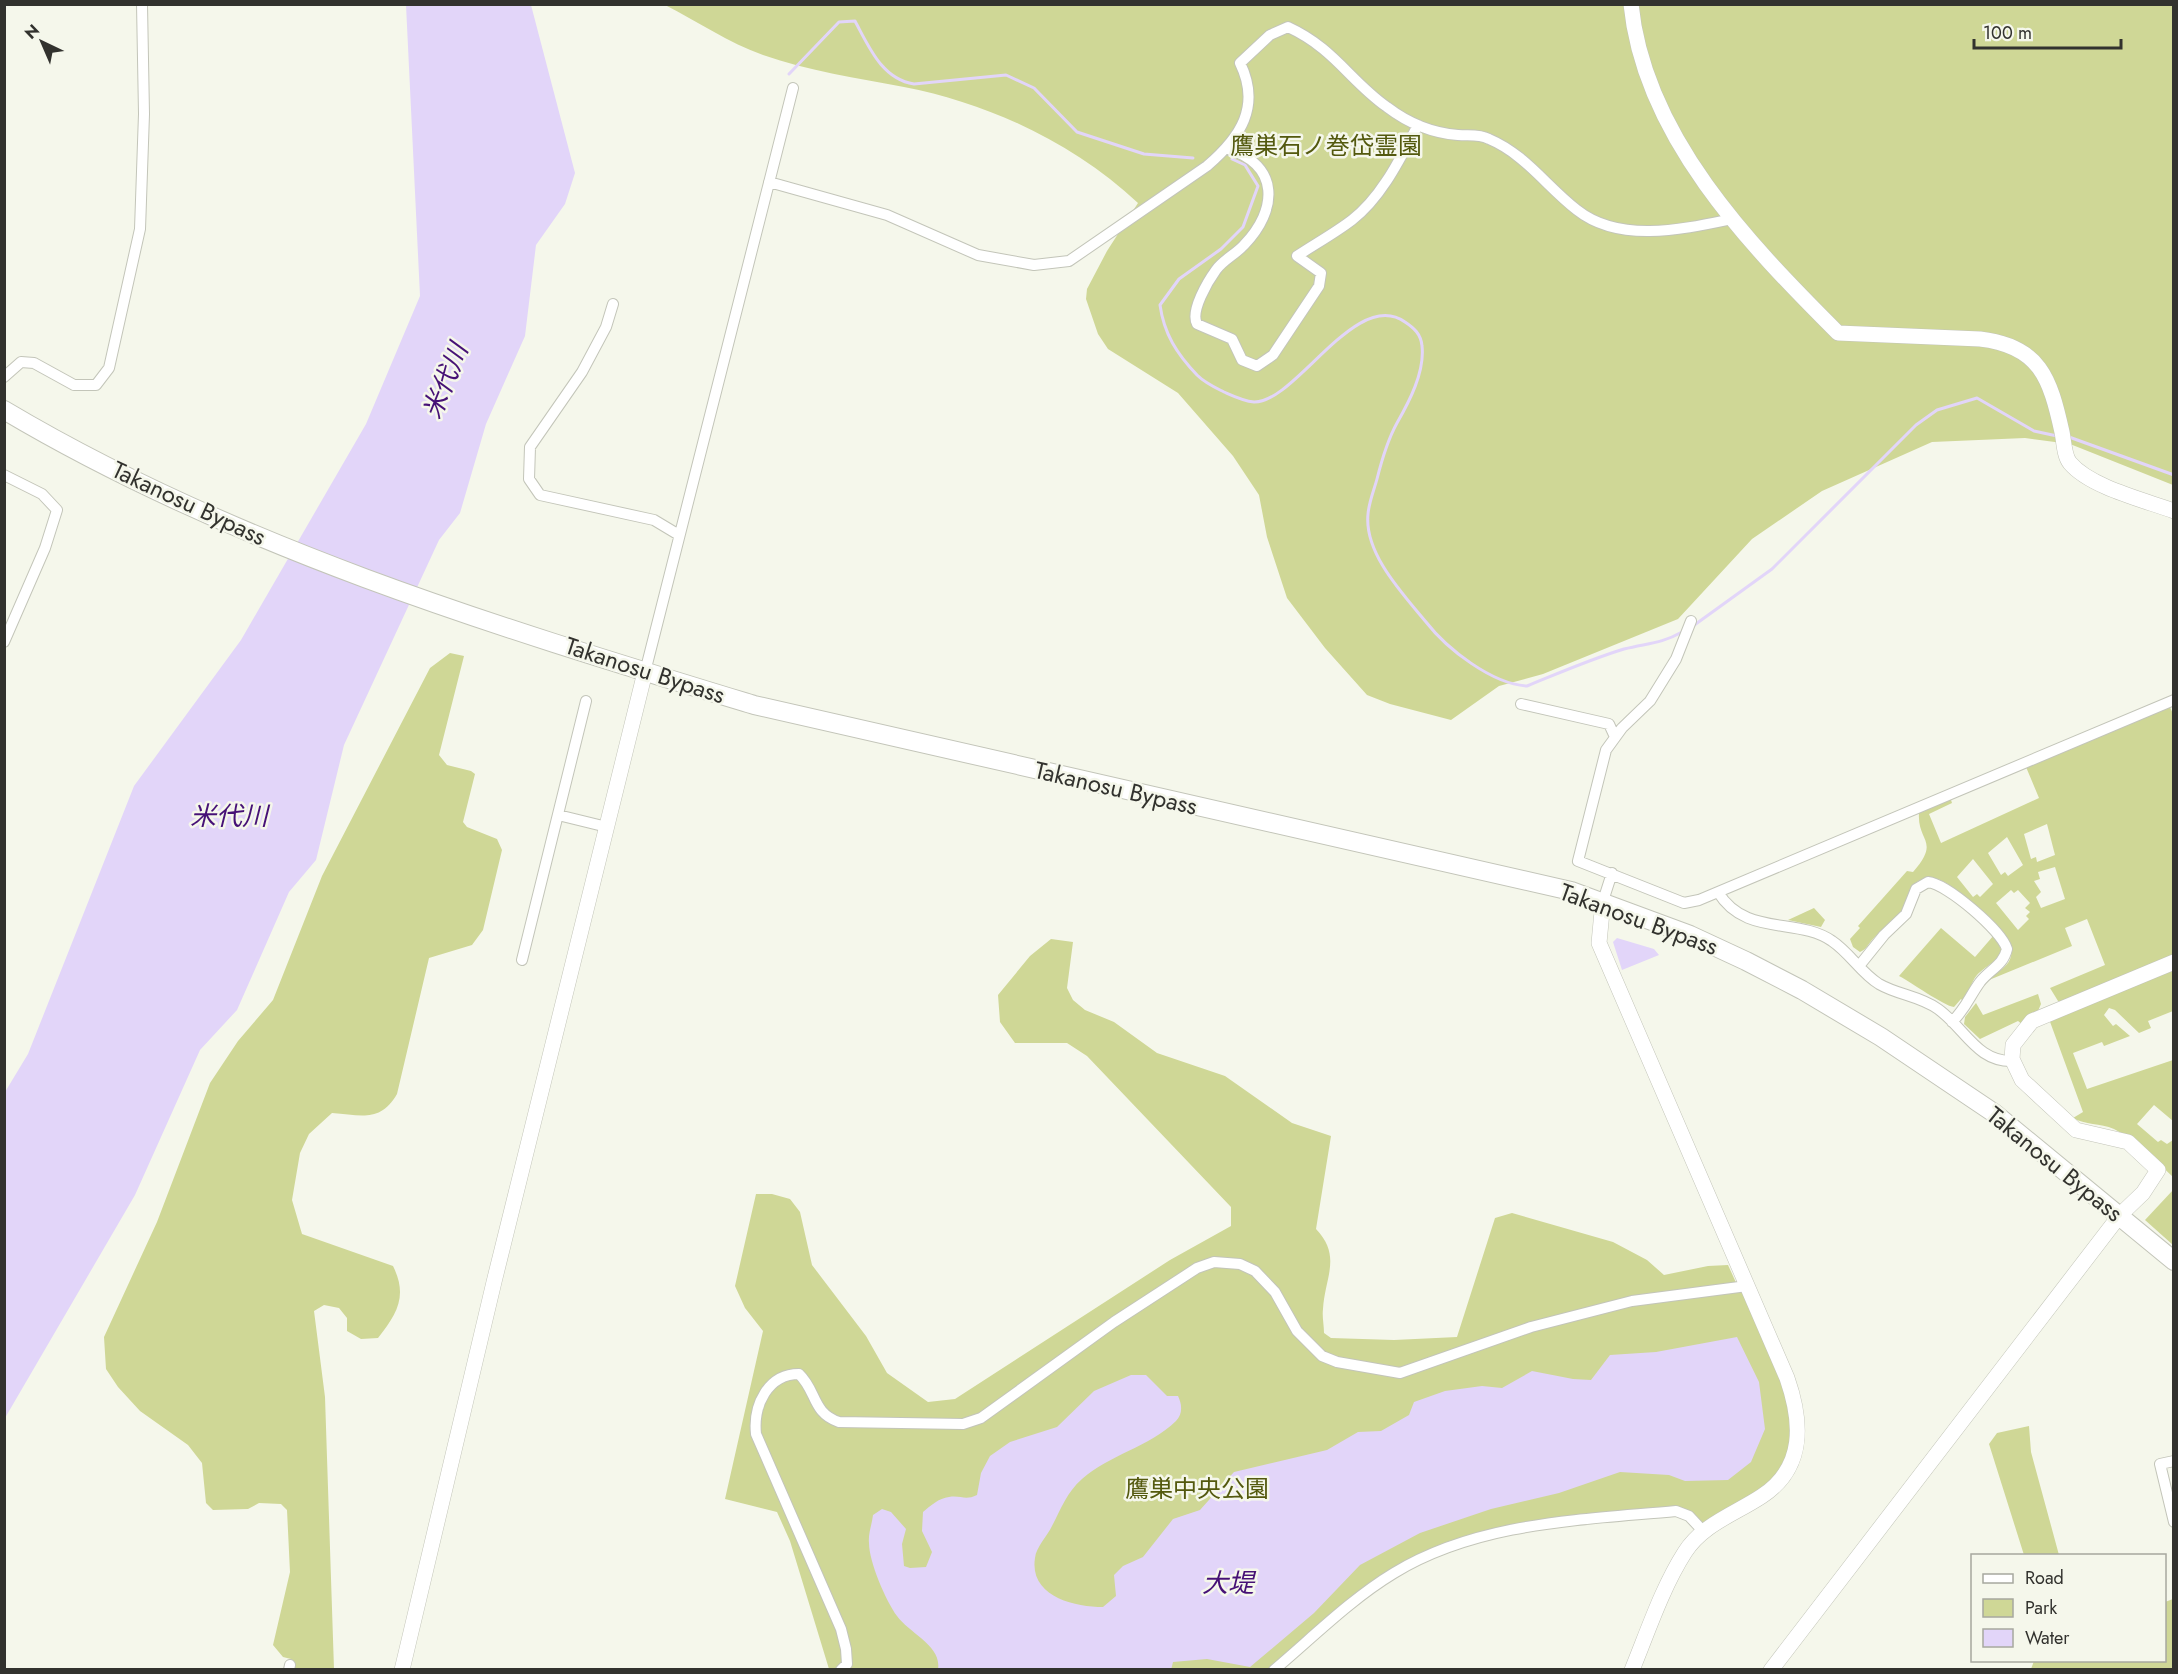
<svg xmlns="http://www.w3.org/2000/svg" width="2178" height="1674" font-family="Jost,'Noto Sans JP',sans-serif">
<rect width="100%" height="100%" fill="#f5f7eb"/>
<!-- green -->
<path fill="#cfd796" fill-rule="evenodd" d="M665,5H2173V485L2070,444L2025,438L1932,442L1822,491L1752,539L1678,619L1543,674L1499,686L1451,720L1390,704L1367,695L1325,648L1287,598L1267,537L1259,495L1233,456L1178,393L1108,349L1098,334L1086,299L1087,289L1107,251L1138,203C1073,143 991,104 904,87C858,78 808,71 763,55C729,43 697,21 665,5Z
M450,653L464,656L439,755L447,765L471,771L475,774L463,822L467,827L497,839L502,850L483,930L472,945L429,958L397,1094C380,1123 361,1115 332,1113L309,1134L300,1153L292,1200L302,1234L393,1266C408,1296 397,1314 378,1338L361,1339L347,1331V1318L339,1308L324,1305L314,1311L325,1397L334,1669H295L291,1659L283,1657L273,1645L290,1572L287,1510L281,1504L259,1503L248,1509L213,1510L206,1503L202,1463L188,1445L140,1411L118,1387L106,1369L104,1337L157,1222L210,1083L238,1041L273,1000L322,876L430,668Z
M2169,705L2174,716L2173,958L2065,1001H2058L2050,988L2105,965L2087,919L2065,928L2072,946L1989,980L1988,977C2036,957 1999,926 1975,907C1963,897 1946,877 1929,878C1907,880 1909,899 1900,914C1893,924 1880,930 1873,939C1868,944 1867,949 1860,952L1853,947L1850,939L1860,928L1858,926L1907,871L1913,872C1941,840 1917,842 1919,813L1950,797L1952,803L1929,814L1941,843L2039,798L2026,767ZM2047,824L2055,855L2037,862L2036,857L2031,859L2024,834ZM2007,837L2023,865L2008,876L2005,872L2001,875L1988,853ZM1973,859L1993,884L1980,897L1977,894L1973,897L1957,877ZM2055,867L2065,899L2041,908L2036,897L2041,892L2034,881L2040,879L2038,872ZM2011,890L2014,893L2018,890L2030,903L2025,908L2030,912L2026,916L2029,919L2018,930L1996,903Z
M1814,908L1825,920L1821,927L1788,920Z
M1941,928L1975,957L1994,935L2002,951C1992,966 1988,964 1977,975C1971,982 1969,993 1964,1002L1961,999L1954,1007C1944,1006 1911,982 1899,976Z
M1051,939L1073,942L1067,988L1073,1000L1085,1010L1114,1022L1157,1053L1225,1076L1292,1123L1331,1136L1316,1229C1342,1256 1325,1277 1323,1309C1322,1317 1324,1325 1324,1333L1331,1338L1394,1340L1457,1337L1495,1218L1512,1213L1613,1242L1647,1260L1664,1275L1708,1266L1728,1265L1738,1287L1747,1286L1799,1414L1782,1476L1703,1531L1676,1511L1509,1531L1396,1572L1274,1669H829L790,1541L777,1512L725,1499L763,1331L745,1308L735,1286L756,1194H772L790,1199L800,1212L812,1265L866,1336L887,1373L928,1402L955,1399L1170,1260L1231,1226V1207L1087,1056L1067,1043H1015L1000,1022L998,995L1030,956Z
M2173,968V1011L2148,1021L2151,1028L2139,1033L2115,1010L2109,1008L2104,1015L2113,1026L2116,1024L2130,1036L2104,1046L2102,1042L2073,1053L2087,1089L2173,1060V1121L2154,1105L2137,1124L2158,1142L2161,1140L2167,1144L2173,1140V1177C2155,1160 2136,1140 2114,1129C2100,1123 2085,1125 2073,1118L2083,1112L2049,1019Z
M2038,994L2041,1004L2038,1011L2023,1025L2018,1021L1980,1039L1964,1024L1965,1017L1976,1003L1983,1015Z
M2173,1190V1245L2145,1220Z
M2029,1426L2031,1452L2059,1555H2024L1989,1444L1997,1433Z
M2173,1599V1669H2031L2034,1661L2164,1660L2165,1602Z"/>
<!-- water -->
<path fill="#e2d5f9" d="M406,5H531L575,173L565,204L536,245L525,336L486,424L460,513L439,540L344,745L316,860L289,892L237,1010L200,1050L135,1195L5,1418V1092L28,1054L134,786L241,640L366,424L420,296Z
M1617,938L1654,949L1659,955L1622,970L1613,942Z
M1737,1337L1759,1382L1765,1429L1751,1462L1728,1480L1685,1481L1669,1475L1620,1472L1559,1493L1491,1509L1420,1533L1360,1565L1314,1613L1250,1667L1207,1659L1173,1662L1171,1670L938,1669C942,1646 909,1633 897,1616C886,1601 869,1562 869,1543C868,1534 872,1524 873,1515L882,1509L891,1512L906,1529L902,1544L904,1566L910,1568L926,1567L932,1552L922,1531L923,1512C930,1506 939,1498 949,1497C961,1495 965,1501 977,1495L981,1473L990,1456L1010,1442L1057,1427L1094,1391L1131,1375H1146L1167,1396H1178C1182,1404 1183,1414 1176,1421C1149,1447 1109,1455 1082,1479C1067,1492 1061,1509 1052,1526C1048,1535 1036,1547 1035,1558C1029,1596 1074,1607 1103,1607L1116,1596L1114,1575L1123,1566L1143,1557L1173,1519L1200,1510L1234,1472L1327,1450L1358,1432L1381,1431L1409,1415L1414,1402L1445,1391L1482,1386L1502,1388L1532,1371L1573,1379L1591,1380L1610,1355L1656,1352Z"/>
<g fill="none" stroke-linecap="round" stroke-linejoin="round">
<!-- stream -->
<path stroke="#e2d5f9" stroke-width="3" d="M789,74L839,22L855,21C869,47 882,79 914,84L1006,75L1034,88L1077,132L1144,154L1193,158
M1232,159L1245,165L1258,186L1243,227L1221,249L1179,279L1160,305C1164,334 1177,354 1197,375C1205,383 1214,387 1224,392C1233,396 1243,401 1254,402C1296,403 1356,287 1405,322C1414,328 1421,334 1422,346C1425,372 1409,402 1397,423C1387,441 1382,459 1377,479C1374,490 1369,502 1368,514C1364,553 1402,593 1426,622C1447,649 1492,684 1527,686C1559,673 1591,659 1624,649C1648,643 1661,644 1682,632
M2069,437L2174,475
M1693,626L1772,569L1916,425L1937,410L1977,398L2034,431L2057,436"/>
<!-- street casing -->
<g stroke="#c3c5b9" stroke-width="12">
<path id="street" d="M1228,149C1280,165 1278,210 1244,245C1236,254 1223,260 1216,270C1208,281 1190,311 1197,324L1232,339L1242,360L1257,366L1273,355L1319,286L1321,273L1297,256C1315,244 1335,233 1352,220C1382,197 1401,157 1418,125
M769,182L887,215L978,255L1034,265L1069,261L1207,166C1241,137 1261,106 1240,63L1270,35L1288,27C1334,48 1350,81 1387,107C1408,123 1431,133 1458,135C1469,136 1479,134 1489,139C1525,154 1547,187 1577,210C1620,244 1684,229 1732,219
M613,304L606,327L582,372L530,447L529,479L540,495L654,520L679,535
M4,377L21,362L34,363L74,385H96L109,368L140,229L144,114L142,4
M4,475L42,494L57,510L45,548L4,642
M1691,621L1676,659L1650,701L1622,728L1606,750L1578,861L1684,903L1699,900L2174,700
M645,672L793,88
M1521,704L1609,724L1615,737
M558,815L607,827
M1718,892C1745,937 1798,917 1832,941C1850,953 1861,973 1879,984C1898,995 1920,996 1938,1009C1965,1028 1977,1063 2014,1061
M1603,901L1612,873
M522,960L586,701
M1859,966L1884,935L1906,914L1916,889L1928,882C1947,884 2001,930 2007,949C2003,966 1990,969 1980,982C1969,997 1967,1007 1952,1022
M2174,1461L2160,1464L2174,1522
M289,1670L290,1665
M841,1670L847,1664L846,1649L841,1629L756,1434C753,1405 768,1374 799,1374C817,1391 812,1413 839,1422L963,1424L981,1418L1114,1322L1197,1268L1214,1262L1240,1264L1255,1271L1275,1292L1297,1331L1322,1356L1337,1362L1400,1373L1531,1327L1632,1301L1747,1286
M1274,1670C1313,1637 1351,1599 1394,1573C1478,1522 1581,1520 1676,1511L1689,1516L1703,1531"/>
</g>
<!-- secondary casing -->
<g stroke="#c3c5b9" stroke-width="16">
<path id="secondary" d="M1631,4C1644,136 1749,244 1838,333L1980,339C2040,346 2050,378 2062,432C2064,441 2064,456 2070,463C2090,487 2144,500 2174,511
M1603,901L1599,943L1787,1378C1802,1421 1806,1467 1762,1496C1735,1514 1703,1524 1685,1552C1662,1588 1648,1631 1632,1670
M402,1670L494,1282L645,672
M1771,1670L2120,1215L2143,1193L2158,1170L2128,1142L2076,1130L2022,1080L2012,1059L2013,1045L2032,1021L2174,962"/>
</g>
<!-- highway casing -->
<g stroke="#c3c5b9" stroke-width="20">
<path id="highway" d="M4,410C236,548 498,627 754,705L1571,891L1690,935L1746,961L1802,990L1881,1037L1994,1113L2174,1261"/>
</g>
<!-- street -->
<use href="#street" stroke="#fff" stroke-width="10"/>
<!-- secondary -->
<use href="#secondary" stroke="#fff" stroke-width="15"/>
<!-- highway -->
<use href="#highway" stroke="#fff" stroke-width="18"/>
</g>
<g text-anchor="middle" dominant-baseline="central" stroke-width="5" stroke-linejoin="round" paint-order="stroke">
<!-- park labels -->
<g font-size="24" fill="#53590e" stroke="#f5f7eb">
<text x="1326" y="145">鷹巣石ノ巻岱霊園</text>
<text x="1197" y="1488">鷹巣中央公園</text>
</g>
<!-- street labels -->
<g font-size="24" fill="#32322e" stroke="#f5f7eb">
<text transform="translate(189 503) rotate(25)">Takanosu Bypass</text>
<text transform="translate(645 670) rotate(18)">Takanosu Bypass</text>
<text transform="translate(1116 788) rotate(13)">Takanosu Bypass</text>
<text transform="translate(1639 919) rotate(20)">Takanosu Bypass</text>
<text transform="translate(2055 1164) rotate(39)">Takanosu Bypass</text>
</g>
<!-- water labels -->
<g font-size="26" font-style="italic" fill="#461176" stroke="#f5f7eb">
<text transform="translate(445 381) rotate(-68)">米代川</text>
<text x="229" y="816">米代川</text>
<text x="1228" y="1583">大堤</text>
</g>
</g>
<!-- border -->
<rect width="2178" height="1674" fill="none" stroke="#32322e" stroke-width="12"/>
<!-- legend -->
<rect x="1971" y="1554" width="195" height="108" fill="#f5f7eb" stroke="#a7a89f" stroke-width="1.5"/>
<rect x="1983" y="1574" width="30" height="9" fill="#ffffff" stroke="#a7a89f" stroke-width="1.5"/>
<text x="2025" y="1584" font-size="18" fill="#32322e">Road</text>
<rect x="1983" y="1599" width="30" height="18" fill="#cfd796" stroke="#a7a89f" stroke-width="1.5"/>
<text x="2025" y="1614" font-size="18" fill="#32322e">Park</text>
<rect x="1983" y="1629" width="30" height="18" fill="#e2d5f9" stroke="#a7a89f" stroke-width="1.5"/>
<text x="2025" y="1644" font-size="18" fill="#32322e">Water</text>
<!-- north arrow -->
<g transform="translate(42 42) rotate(316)" stroke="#f5f7eb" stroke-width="4.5" paint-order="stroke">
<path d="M0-4.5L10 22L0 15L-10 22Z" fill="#32322e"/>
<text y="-9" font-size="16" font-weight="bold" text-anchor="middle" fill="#32322e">N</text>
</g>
<!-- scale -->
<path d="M1974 39v9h147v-9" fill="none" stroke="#32322e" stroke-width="3"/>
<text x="1983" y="39" font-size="18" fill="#32322e" stroke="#f5f7eb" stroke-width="4.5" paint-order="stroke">100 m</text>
</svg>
